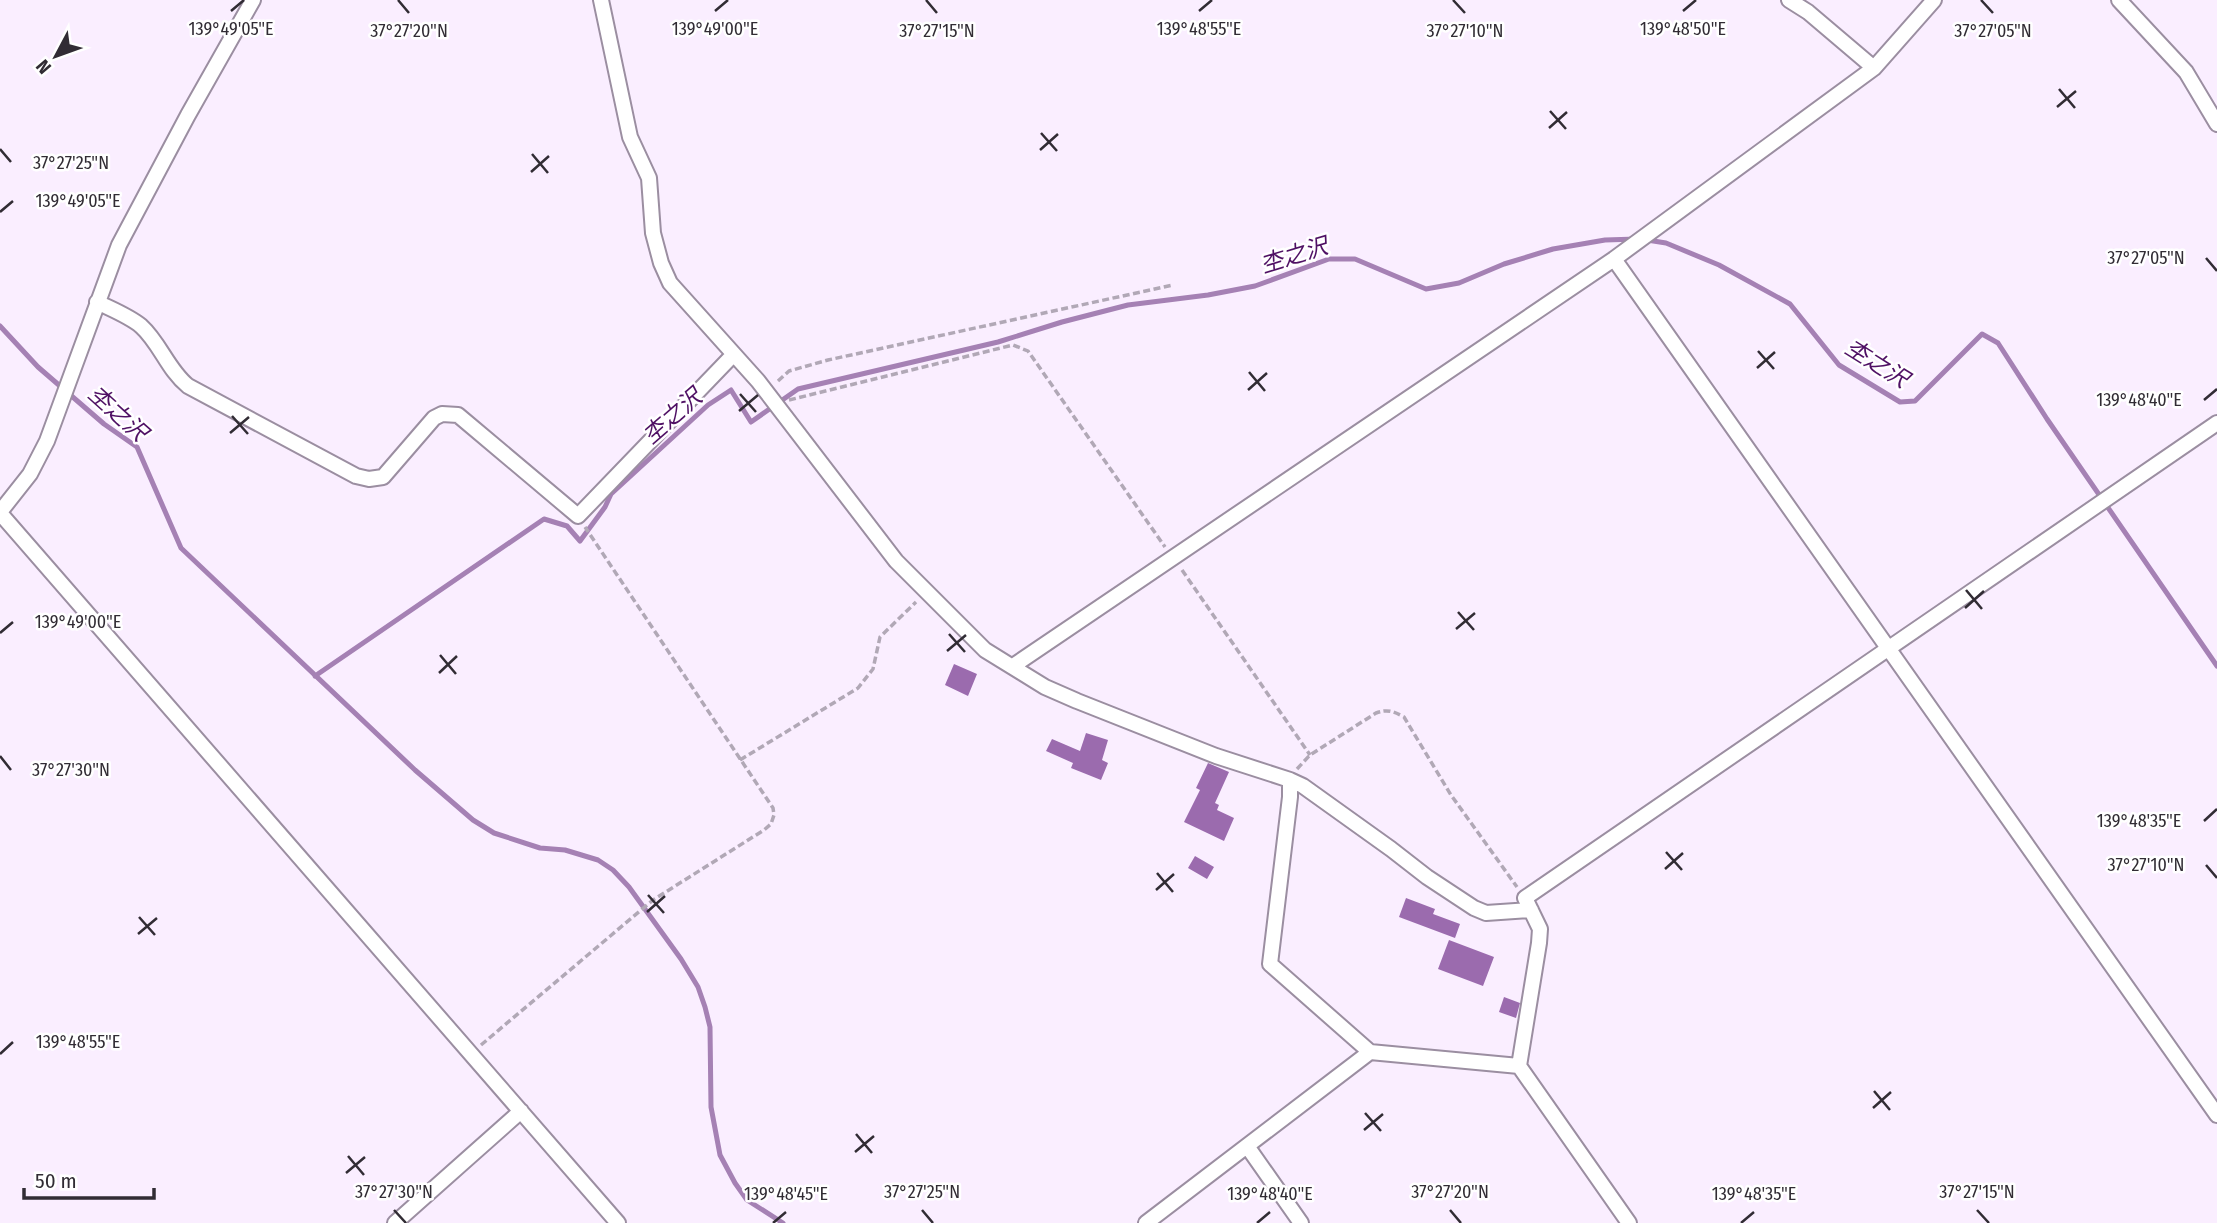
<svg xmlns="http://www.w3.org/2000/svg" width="2217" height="1223" font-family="'Fira Sans Condensed','Noto Sans JP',sans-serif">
<rect width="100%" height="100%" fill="#faeeff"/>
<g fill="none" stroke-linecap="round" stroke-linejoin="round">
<!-- stream -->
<path stroke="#a581b4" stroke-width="5" d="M1647,240L1666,243L1719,265L1790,304L1839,365L1900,402L1915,401L1982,334L1998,343L2047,419L2217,666
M0,326L38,367L104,424L137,447L181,548L415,770L473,820L494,833L540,848L565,850L598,860L613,870L629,887L681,959L698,987L705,1007L710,1027L711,1107L720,1155L735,1183L747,1200L783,1223
M315,676L544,519L567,526L580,541L605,507L611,494L708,405L731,390L751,422L798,389L998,342L1062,322L1128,305L1208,295L1255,286L1329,259H1355L1426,289L1459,283L1504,264L1553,249L1605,240L1637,239"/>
</g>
<!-- building -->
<path fill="#9b6bae" d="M954,664L977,674L968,696L945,685Z
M1086,733L1108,740L1102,760L1108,763L1101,780L1071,768L1073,763L1046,751L1052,739L1080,751Z
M1208,763L1229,772L1215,803L1219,805L1217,810L1234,818L1224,841L1184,822L1200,790L1196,788Z
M1195,856L1214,867L1207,879L1188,868Z
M1406,898L1435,909L1433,914L1460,924L1455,938L1399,917Z
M1449,940L1494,957L1483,986L1438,969Z
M1504,997L1520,1003L1516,1018L1499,1012Z"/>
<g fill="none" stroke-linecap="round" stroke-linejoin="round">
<!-- minor casing -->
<g stroke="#9b8ea1" stroke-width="18">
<path id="minor" d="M601,0L630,137L649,178L653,233L661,263L670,283L758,381L896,561L985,650L1045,687L1077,701L1216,756L1290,780L1303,786L1391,849L1427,877L1474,908L1486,913L1531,910
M1789,0L1808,12L1874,68
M2119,0L2186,72L2217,124
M1614,259L2217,1115
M97,302C111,309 129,316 141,326C160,343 168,370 188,386L356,476L369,479L383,477L434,418L442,414L458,415L578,516L733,355
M0,512L30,474L47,441L119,245L188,115L253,0
M0,513L618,1223
M1013,666L1614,259L1874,68L1934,0
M1290,780V797L1270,964L1370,1052L1519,1066
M1247,1146L1301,1223
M395,1223L521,1111
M1146,1223L1370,1052
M1629,1223L1519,1066L1539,943L1540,929L1525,898L2217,423"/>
</g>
<!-- path -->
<path stroke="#b1a8b6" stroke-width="3.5" stroke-dasharray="7 3.5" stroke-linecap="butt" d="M778,381L789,371L828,360L1173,285
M789,400L1013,345L1028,351L1165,547
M1182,570L1310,755
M740,760L858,688L873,669L880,637L916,602
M1297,769L1310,755L1376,713C1387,709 1393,711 1404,717L1451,795L1517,887
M481,1045L653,900L764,830L771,824L774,815L773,808L585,527"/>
<!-- minor -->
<use href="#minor" stroke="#fff" stroke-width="14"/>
</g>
<!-- ticks -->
<path fill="none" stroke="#312c34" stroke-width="2.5" d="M398,0L409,13M926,0L937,13M1453,0L1465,13M1981,0L1993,13M231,11L244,0M715,11L728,0M1199,11L1212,0M1683,11L1696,0M2059,89L2075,108M2057,107L2076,91M1550,111L1566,129M1549,128L1567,112M1041,133L1057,151M0,149L11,162M1040,150L1058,134M532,154L548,173M531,172L549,156M0,212L13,201M2206,258L2217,271M1758,351L1774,369M1757,368L1775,352M1249,372L1265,391M1248,390L1267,373M740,394L756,412M2204,400L2217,389M739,411L758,395M232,416L248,434M230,433L249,417M1966,590L1982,609M1965,608L1984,591M1458,612L1474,630M1456,629L1475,613M0,633L13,622M949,634L965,652M947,651L966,635M440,655L456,674M439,673L457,656M0,756L11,770M2204,821L2217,809M1666,852L1682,870M2206,865L2217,878M1665,869L1683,853M1157,873L1173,892M1156,890L1174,874M648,895L664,913M647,912L665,896M139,917L155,935M138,934L157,918M0,1054L13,1042M1874,1091L1890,1110M1873,1108L1891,1092M1365,1113L1381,1131M1364,1130L1383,1114M856,1134L872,1153M855,1152L874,1136M348,1156L364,1175M346,1173L365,1157M394,1210L406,1223M922,1210L933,1223M1450,1210L1461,1223M1977,1210L1989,1223M773,1223L786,1212M1257,1223L1270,1212M1741,1223L1754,1212"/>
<g text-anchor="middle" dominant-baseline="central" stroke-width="5" stroke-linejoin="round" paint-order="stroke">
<!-- water labels -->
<g font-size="23" font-style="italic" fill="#4f1064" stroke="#fff">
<text transform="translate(1294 255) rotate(-17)">杢之沢</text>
<text transform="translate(1877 363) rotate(32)">杢之沢</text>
<text transform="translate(118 413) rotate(42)">杢之沢</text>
<text transform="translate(672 416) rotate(-41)">杢之沢</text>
</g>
</g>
<g font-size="18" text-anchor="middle" fill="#312c34" stroke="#fff" stroke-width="5" stroke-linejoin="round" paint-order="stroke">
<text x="231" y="35">139°49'05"E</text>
<text x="715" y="35">139°49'00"E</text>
<text x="1199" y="35">139°48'55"E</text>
<text x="1683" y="35">139°48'50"E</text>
<text x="409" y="37">37°27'20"N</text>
<text x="937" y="37">37°27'15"N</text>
<text x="1465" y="37">37°27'10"N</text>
<text x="1993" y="37">37°27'05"N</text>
<text x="71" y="169">37°27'25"N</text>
<text x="78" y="207">139°49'05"E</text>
<text x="2146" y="264">37°27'05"N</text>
<text x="2139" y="406">139°48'40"E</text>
<text x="78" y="628">139°49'00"E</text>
<text x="71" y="776">37°27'30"N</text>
<text x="2139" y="827">139°48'35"E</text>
<text x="2146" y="871">37°27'10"N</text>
<text x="78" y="1048">139°48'55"E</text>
<text x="394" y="1198">37°27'30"N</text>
<text x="922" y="1198">37°27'25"N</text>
<text x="1450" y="1198">37°27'20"N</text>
<text x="1977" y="1198">37°27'15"N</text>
<text x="786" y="1200">139°48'45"E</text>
<text x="1270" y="1200">139°48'40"E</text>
<text x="1754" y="1200">139°48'35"E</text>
</g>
<!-- north arrow -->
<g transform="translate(56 56) rotate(229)" stroke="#ffffff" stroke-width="5" paint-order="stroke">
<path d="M0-5L12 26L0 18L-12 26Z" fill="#312c34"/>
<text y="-10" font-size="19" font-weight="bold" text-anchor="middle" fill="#312c34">N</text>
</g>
<!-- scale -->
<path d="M24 1188v10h130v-10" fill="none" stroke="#312c34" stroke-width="3.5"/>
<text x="35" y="1188" font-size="21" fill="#312c34" stroke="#ffffff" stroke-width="5" paint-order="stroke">50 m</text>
</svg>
